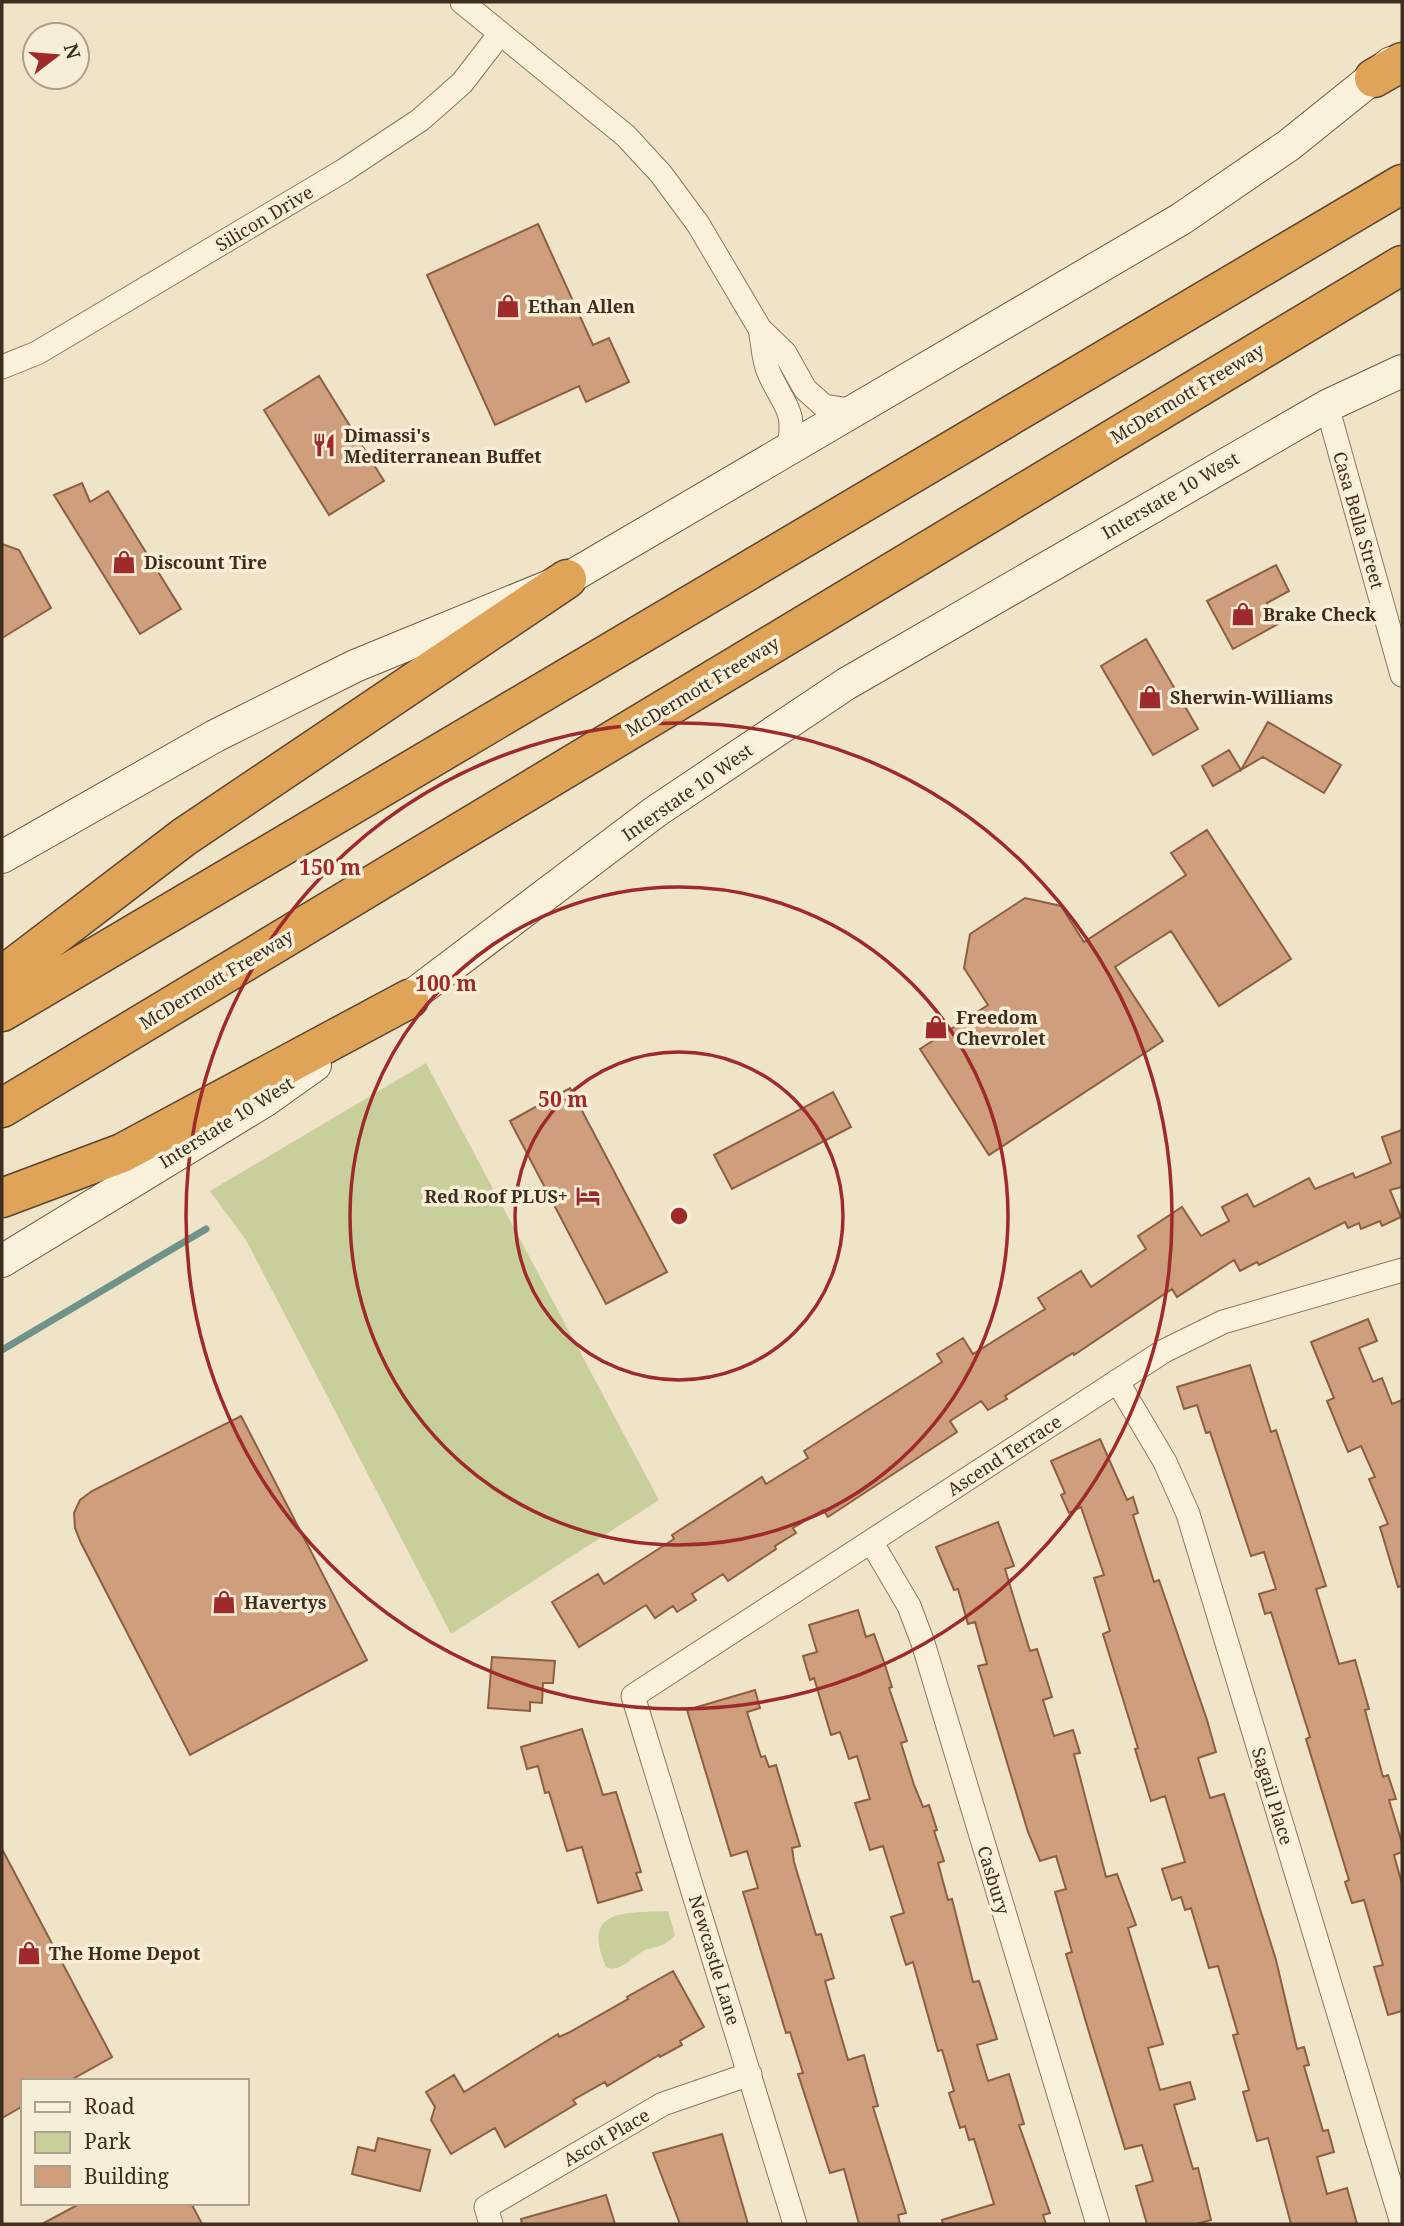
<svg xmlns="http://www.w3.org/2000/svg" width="1404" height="2226" font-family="'Noto Serif',serif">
<rect width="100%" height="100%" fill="#f0e4c8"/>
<!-- green -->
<path fill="#c9cf9b" d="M426,1063L659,1500L451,1634L246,1240L210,1191Z
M668,1911L675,1935C661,1951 654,1944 640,1953C630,1959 620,1973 606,1967C581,1909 622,1913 668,1911Z"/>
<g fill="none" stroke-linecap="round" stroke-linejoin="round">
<!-- stream -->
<path stroke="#6f938a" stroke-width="7" d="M2,1350L206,1229"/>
</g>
<!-- building -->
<path fill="#cf9f7d" stroke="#8d5f41" stroke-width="2" d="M538,224L593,345L609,338L629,382L586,402L579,386L495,425L427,275Z
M319,376L384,481L329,515L264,410Z
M82,483L90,502L108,491L181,609L140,634L54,495Z
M2,544L19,550L51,608L2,638Z
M1276,565L1289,591L1267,603L1278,624L1233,649L1207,601Z
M1146,639L1198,729L1153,755L1101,666Z
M1268,722L1341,765L1324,793L1263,757L1213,786L1202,766L1229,750L1241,770Z
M1207,830L1291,959L1219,1006L1171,931L1135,954L1115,967L1163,1041L989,1155L920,1049L988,1005L964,968L970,934L1025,898L1061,906L1084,942L1186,875L1171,853Z
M570,1088L667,1272L606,1304L510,1121Z
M833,1092L851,1127L732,1189L714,1155Z
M1402,1130V1187L1390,1190L1401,1217L1382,1226L1380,1221L1361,1229L1359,1223L1348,1228L1345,1222L1259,1265L1257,1262L1240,1271L1234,1260L1177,1297L1172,1289L1074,1355L1073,1353L1005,1396L1007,1399L988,1410L981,1401L950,1421L957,1432L828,1517L823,1510L793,1528L796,1533L775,1546L776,1549L728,1581L723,1574L692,1594L696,1600L677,1612L673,1606L655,1618L646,1605L579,1647L552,1602L598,1574L604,1584L674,1539L672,1535L762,1477L766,1484L808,1458L804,1451L942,1362L937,1354L963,1338L973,1354L1045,1309L1038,1298L1081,1271L1091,1287L1146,1249L1138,1236L1182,1207L1201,1236L1229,1221L1222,1207L1247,1194L1254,1207L1309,1178L1315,1189L1353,1173L1355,1178L1391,1163L1382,1137Z
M1368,1319L1377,1341L1359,1348L1373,1382L1382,1378L1392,1404L1402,1400V1586L1398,1587L1380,1527L1388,1524L1369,1479L1375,1477L1361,1446L1348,1452L1327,1401L1334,1398L1311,1342Z
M1250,1365L1271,1432L1276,1430L1326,1586L1316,1589L1339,1664L1355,1660L1369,1709L1365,1710L1383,1777L1388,1775L1396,1799L1389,1800L1402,1843V1852L1394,1855L1402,1884V2011L1388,2015L1374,1967L1383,1965L1364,1900L1352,1903L1345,1882L1349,1880L1306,1739L1310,1737L1271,1612L1265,1614L1259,1594L1276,1589L1264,1552L1251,1556L1210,1432L1206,1433L1197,1405L1184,1409L1177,1387Z
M241,1416L367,1660L190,1755L81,1543L75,1528L74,1513L80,1500L92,1491Z
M1100,1439L1127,1500L1133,1497L1138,1513L1133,1515L1154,1582L1159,1580L1207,1720L1216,1752L1198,1758L1210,1798L1224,1794L1276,1960L1297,2049L1304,2047L1309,2065L1304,2066L1323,2131L1328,2130L1334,2152L1317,2157L1327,2194L1347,2188L1357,2224H1291L1268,2138L1257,2141L1243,2092L1249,2090L1233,2035L1238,2034L1218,1966L1209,1968L1191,1908L1185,1910L1181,1897L1172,1900L1162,1869L1185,1862L1165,1796L1151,1801L1135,1749L1138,1748L1103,1634L1110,1631L1094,1578L1104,1575L1081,1507L1069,1513L1061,1495L1065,1493L1051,1461Z
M998,1522L1014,1566L1005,1569L1030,1651L1037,1649L1052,1697L1043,1700L1054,1736L1073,1730L1080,1753L1074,1754L1106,1877L1117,1874L1136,1925L1128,1928L1163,2044L1148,2048L1160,2090L1190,2082L1195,2099L1174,2105L1193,2169L1198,2168L1211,2220L1196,2224H1147L1136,2186L1153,2181L1142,2145L1125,2149L1091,2039L1066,1954L1072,1952L1055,1892L1066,1889L1056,1856L1040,1861L1028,1832L978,1666L987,1664L975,1622L968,1624L958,1589L954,1590L936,1547Z
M858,1610L866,1637L874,1634L885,1665L892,1687L889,1688L907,1741L901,1743L914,1785L923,1807L929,1805L937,1830L934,1831L944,1861L938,1863L948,1900L952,1899L973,1982L979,1981L997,2039L977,2045L988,2081L1009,2074L1024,2124L1019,2125L1050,2213L1043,2215L1046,2224H943L942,2220L994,2204L974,2139L969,2140L965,2126L960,2128L949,2093L954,2091L942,2050L938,2051L913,1962L906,1965L891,1917L904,1913L883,1846L870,1850L855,1803L870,1799L857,1756L849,1759L840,1732L831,1735L814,1678L810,1680L803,1656L817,1652L809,1625Z
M492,1657L555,1661L553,1683H543L542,1703L530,1702V1711L488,1708Z
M755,1690L760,1708L747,1712L761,1757L765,1756L769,1767L776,1765L788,1806L800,1846L792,1848L794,1862L816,1935L821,1934L834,1978L825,1981L848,2060L864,2055L878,2106L873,2107L906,2213L898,2215L900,2224H859L844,2169L830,2173L798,2074L803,2073L790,2032L786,2033L743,1892L758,1888L747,1851L731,1856L687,1710Z
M582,1729L603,1795L616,1792L641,1872L636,1873L642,1890L598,1903L582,1847L567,1851L549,1792L545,1793L538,1766L527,1769L521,1747Z
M2,1849L112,2057L69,2081H23V2106L2,2118Z
M673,1971L704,2027L680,2041L682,2045L660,2057L659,2055L607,2086L605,2082L573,2100L576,2104L505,2147L495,2128L451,2154L431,2120L435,2107L426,2092L454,2075L464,2092L558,2034L559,2037L568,2033L628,1999L627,1997Z
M722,2134L748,2224H680L653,2153Z
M378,2138L430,2150L420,2191L352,2174L358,2147L375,2151Z
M606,2195L615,2224H522L521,2219Z
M81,2203H191L202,2224H42Z"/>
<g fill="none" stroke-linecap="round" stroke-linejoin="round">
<!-- street casing -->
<g stroke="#8d765c" stroke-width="25">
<path id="street" d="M462,2L626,136L661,174L698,224L760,329L785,353L805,389L824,406L856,411
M760,329C763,343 763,360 769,373C785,409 797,408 788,452
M2,367L37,353L343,171L420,120L462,83L499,35
M1327,406L1402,675
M1117,1381L1165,1462L1188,1514L1402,2223
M872,1543L909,1606L923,1643L1098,2224
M491,2224L486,2207L663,2104L750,2074
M795,2224L633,1696L1164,1351L1223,1322L1402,1270"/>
</g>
<!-- secondary casing -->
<g stroke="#6f573f" stroke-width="34">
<path id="secondary" d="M2,857L215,736L355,666L567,579L1181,219L1289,145L1391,63
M389,1013L655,812L846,684L1327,406L1402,371
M2,1261L266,1100L315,1065"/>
</g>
<!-- highway casing -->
<g stroke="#5b4430" stroke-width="41">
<path id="highway" d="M1374,78L1402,62
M2,976L184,837L567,579
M2,1012L1402,184
M2,1108L1402,265
M2,1198L122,1153L409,999"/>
</g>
<!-- street -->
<use href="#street" stroke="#faf1dc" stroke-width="23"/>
<!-- secondary -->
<use href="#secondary" stroke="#faf1dc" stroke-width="32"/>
<!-- highway -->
<use href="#highway" stroke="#e0a458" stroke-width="38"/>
</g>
<!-- distance rings -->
<g fill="none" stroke="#9e2a2b" stroke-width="3.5">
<circle cx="679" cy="1216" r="164"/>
<circle cx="679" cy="1216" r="329"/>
<circle cx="679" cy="1216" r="493"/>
</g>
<!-- icons -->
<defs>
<g id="shop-bare" transform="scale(1.89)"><path d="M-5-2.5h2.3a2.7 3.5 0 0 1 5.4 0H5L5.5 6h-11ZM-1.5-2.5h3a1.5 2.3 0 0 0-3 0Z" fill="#9e2a2b" stroke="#f7eed8" stroke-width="2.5" paint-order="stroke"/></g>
<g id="restaurant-bare" transform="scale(1.89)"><path d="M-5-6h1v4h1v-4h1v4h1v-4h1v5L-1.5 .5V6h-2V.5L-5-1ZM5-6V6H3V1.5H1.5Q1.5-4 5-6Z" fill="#9e2a2b" stroke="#f7eed8" stroke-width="2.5" paint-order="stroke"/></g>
<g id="hotel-bare" transform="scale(1.89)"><path d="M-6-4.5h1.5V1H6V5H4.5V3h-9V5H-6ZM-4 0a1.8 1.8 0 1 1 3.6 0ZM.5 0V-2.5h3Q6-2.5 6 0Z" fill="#9e2a2b" stroke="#f7eed8" stroke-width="2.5" paint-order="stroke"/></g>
</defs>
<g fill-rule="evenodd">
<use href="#shop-bare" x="508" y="306"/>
<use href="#restaurant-bare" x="324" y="445"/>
<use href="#shop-bare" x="124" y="562"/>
<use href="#shop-bare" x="1243" y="614"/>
<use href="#shop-bare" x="1150" y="697"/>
<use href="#shop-bare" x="936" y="1027"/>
<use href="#hotel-bare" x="588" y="1196"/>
<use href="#shop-bare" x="224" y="1602"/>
<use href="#shop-bare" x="29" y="1953"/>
</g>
<g text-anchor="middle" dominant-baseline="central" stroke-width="7" stroke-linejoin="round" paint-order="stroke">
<!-- street labels -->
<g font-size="18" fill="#3d2e20" stroke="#f7eed8">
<text transform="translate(264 218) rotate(-31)">Silicon Drive</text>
<text transform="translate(1187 393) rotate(-31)">McDermott Freeway</text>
<text transform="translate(1170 495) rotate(-30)">Interstate 10 West</text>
<text transform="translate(1359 520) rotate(74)">Casa Bella Street</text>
<text transform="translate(702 686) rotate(-31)">McDermott Freeway</text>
<text transform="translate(687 792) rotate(-35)">Interstate 10 West</text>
<text transform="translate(216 979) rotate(-31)">McDermott Freeway</text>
<text transform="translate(226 1122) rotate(-32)">Interstate 10 West</text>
<text transform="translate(1004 1455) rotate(-33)">Ascend Terrace</text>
<text transform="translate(1273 1796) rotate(73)">Sagail Place</text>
<text transform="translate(994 1880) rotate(73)">Casbury</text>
<text transform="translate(715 1960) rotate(73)">Newcastle Lane</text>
<text transform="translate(606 2137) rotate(-30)">Ascot Place</text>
</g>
<!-- poi labels -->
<g font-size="18" font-weight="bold" fill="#3d2e20" stroke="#f7eed8" text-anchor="start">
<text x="528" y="306">Ethan Allen</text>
<text x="344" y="435">Dimassi's<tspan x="344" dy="21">Mediterranean Buffet</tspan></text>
<text x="144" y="562">Discount Tire</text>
<text x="1263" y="614">Brake Check</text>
<text x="1170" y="697">Sherwin-Williams</text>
<text x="956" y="1017">Freedom<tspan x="956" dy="21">Chevrolet</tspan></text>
<text x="568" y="1196" text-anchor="end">Red Roof PLUS+</text>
<text x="244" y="1602">Havertys</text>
<text x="49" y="1953">The Home Depot</text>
</g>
</g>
<circle cx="679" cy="1216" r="10" fill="#9e2a2b" stroke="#f7eed8" stroke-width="3.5"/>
<g font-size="21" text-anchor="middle" font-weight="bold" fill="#9e2a2b" stroke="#f7eed8" stroke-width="7" stroke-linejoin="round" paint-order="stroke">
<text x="330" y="875">150 m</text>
<text x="446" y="991">100 m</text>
<text x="563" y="1107">50 m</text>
</g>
<!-- border -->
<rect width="1404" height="2226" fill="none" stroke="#3d2e20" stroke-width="7"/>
<!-- legend -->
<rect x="21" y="2079" width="228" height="126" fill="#f7eed8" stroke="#ada18e" stroke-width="2"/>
<rect x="35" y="2102" width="35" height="10" fill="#faf1dc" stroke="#ada18e" stroke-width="2"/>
<text x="84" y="2114" font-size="21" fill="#3d2e20">Road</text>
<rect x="35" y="2132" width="35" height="21" fill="#c9cf9b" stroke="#ada18e" stroke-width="2"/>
<text x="84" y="2149" font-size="21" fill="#3d2e20">Park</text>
<rect x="35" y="2166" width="35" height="21" fill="#cf9f7d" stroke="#ada18e" stroke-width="2"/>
<text x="84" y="2184" font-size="21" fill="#3d2e20">Building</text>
<!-- north arrow -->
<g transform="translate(56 56) rotate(74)"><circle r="33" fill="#f7eed8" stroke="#ada18e" stroke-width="2"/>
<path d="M0-5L12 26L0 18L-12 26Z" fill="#9e2a2b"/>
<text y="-10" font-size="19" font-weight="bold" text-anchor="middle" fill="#3d2e20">N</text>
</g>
</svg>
